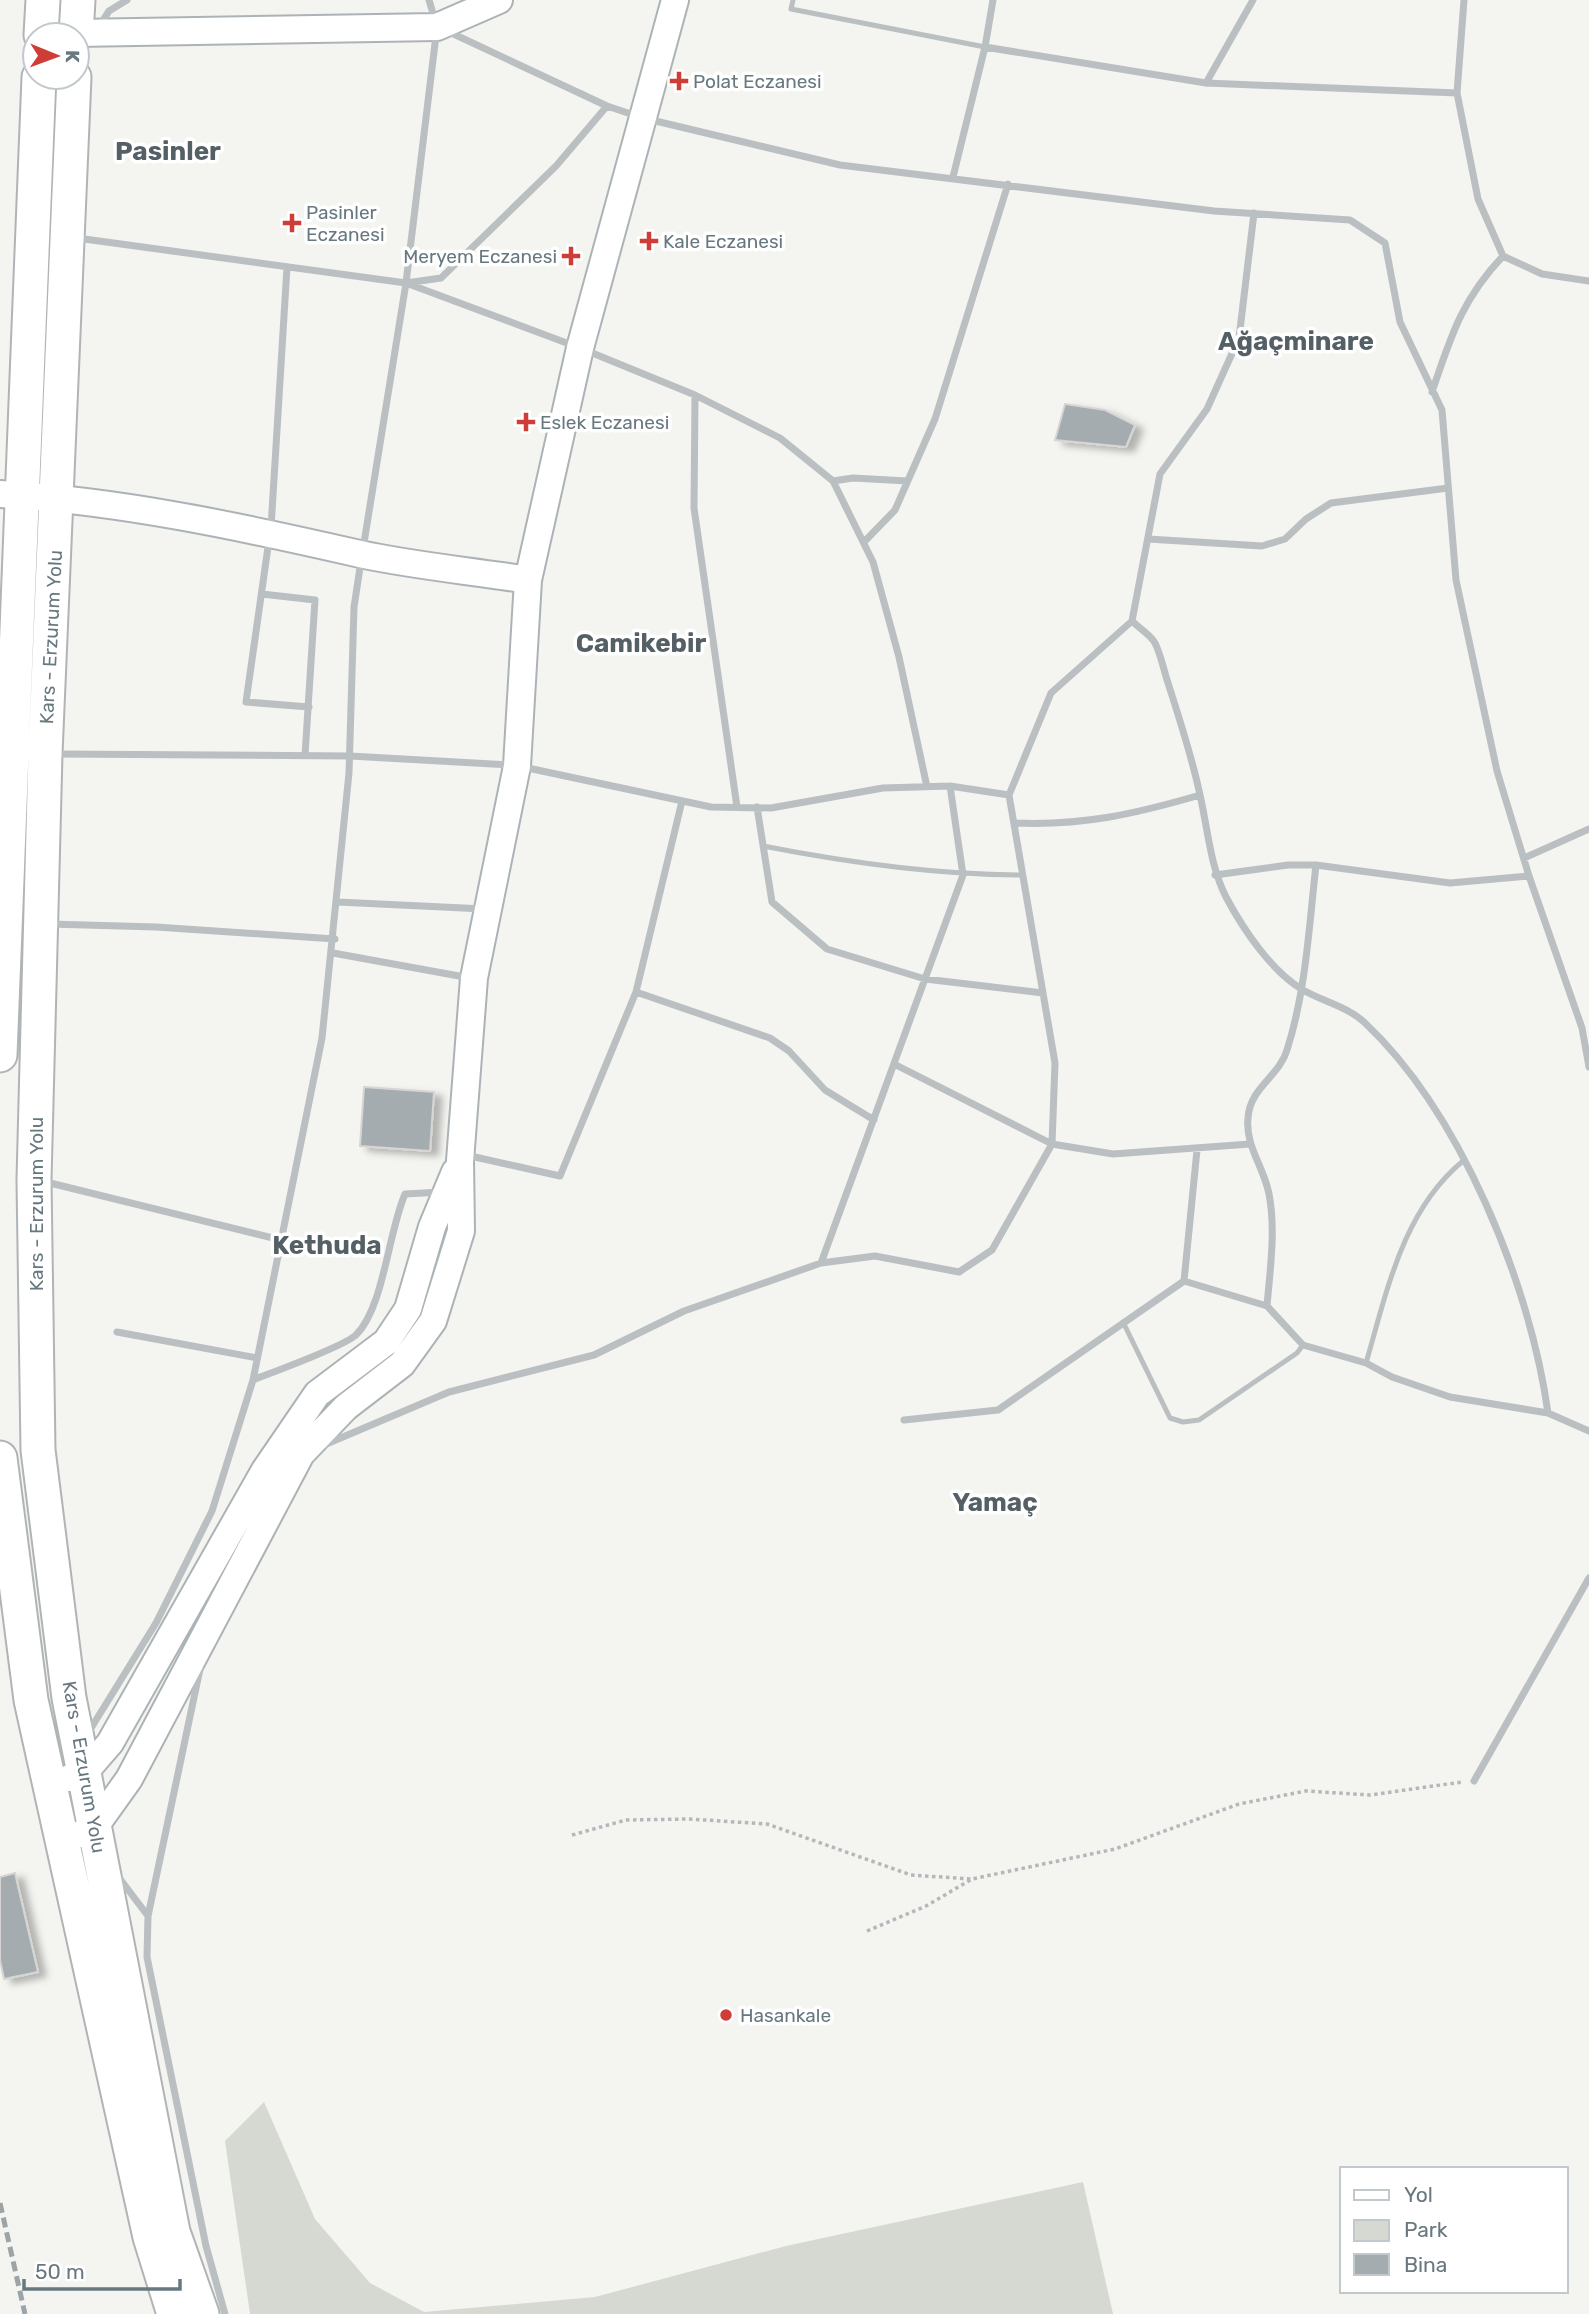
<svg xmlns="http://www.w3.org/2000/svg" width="1589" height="2314" font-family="Rubik,sans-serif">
<defs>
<filter id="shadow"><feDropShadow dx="8" dy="4.5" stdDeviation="3.5" flood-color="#0004"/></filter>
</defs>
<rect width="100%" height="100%" fill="#f4f4f1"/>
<!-- green -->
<path fill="#d5d9d1" d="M264,2102L315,2219L370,2283L424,2312L595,2297L786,2246L1083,2182L1113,2314H250L225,2141Z"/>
<!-- building -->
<path fill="#a4acb0" stroke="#d6d5d4" stroke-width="2" filter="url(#shadow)" d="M1065,404L1105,410L1135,425L1126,447L1055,440Z
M364,1087L434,1092L430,1151L360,1146Z
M15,1873L38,1972L4,1979L0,1960V1877Z"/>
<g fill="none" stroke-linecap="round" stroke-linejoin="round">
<!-- secondary casing -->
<g stroke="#acb3b6" stroke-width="30">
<path id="secondary" d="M76,33L437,27L499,0
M0,494C121,501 242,527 360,554C415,566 473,571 528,580
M70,1778L84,1773L110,1743L265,1470L317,1394L386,1342L408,1309L432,1227L455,1172
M81,1834L94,1828L129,1779L301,1454L346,1407L402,1364L433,1321L461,1231L460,1161L474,978L517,766L528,580L580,348L675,0"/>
</g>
<!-- highway casing -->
<g stroke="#b0b4b6" stroke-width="37">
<path id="highway" d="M41,35L43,0
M76,35L78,0
M74,77L45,754L34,1180L38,1450L69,1698L84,1773L173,2232L202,2314
M0,1055L39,77
M0,1458L31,1700L150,2237L174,2314"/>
</g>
<!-- path -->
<path stroke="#b4b8ba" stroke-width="3.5" stroke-dasharray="3.5 3.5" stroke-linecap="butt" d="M572,1835L626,1820L689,1819L767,1824L911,1875L971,1879
M867,1931L926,1906L972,1879L1115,1849L1239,1804L1306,1791L1370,1795L1462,1782"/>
<!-- lane -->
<path stroke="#babfc1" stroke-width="5" d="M793,0L791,9L985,47
M763,846C850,863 935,875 1023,875
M1123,1322L1170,1418L1183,1422L1199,1420L1297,1353L1303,1345
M1366,1363C1387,1291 1403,1210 1463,1161"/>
<!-- street -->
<path stroke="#babfc1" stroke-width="7" d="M100,25L109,11L127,0
M445,30L607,106L643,118L840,165L1214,211L1350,220L1385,243L1400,322L1442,410L1456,580L1497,771L1529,876L1582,1028L1589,1067
M985,47L1206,83L1457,93L1478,199L1503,256L1542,274L1589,281
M1206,83L1253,0
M1457,93L1464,0
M953,177L985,47L993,0
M77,238L406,283L441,278L556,166L607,106
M406,283L580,348L695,395L780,438L833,481L873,562L899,657L927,787
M1432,392C1451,336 1462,299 1503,256
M695,395L694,508L737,807
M833,481L853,478L907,481
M271,528L287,267
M1148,539L1262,546L1285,539L1306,519L1331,503L1448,488
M269,540L246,702L309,707
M864,542L895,510L935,419L1008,184
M363,549L406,283L437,27L429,0
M262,594L315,600L305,755
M1132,621C1139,628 1151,635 1155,643C1161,655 1164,671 1168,683C1180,720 1192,757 1200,795C1208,830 1210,865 1226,897C1243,929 1271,971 1303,990C1322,1001 1348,1007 1364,1022C1460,1112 1530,1283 1548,1413
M54,754L350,756L511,765
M523,767L711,807L771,808L883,788L950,786L1009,795
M757,807L772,902L827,949L925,979L1043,993
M1014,823C1082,826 1135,814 1200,795
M1524,858L1589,829
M1215,875L1288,865H1316L1450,883L1529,876
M338,902L484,909
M49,924L156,927L335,939
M333,953L470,978
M636,992L770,1038L789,1051L825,1090L874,1120
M894,1064L1052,1144L1055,1063L1009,795L1051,693L1132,621L1160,474L1207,409L1239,338L1254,213
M466,1155L560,1176L636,992L682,801
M42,1181L281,1240
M821,1263L963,875L950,786
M1184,1281L1267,1306L1303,1345L1366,1363L1392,1377L1450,1397L1548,1413L1589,1431
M1267,1306C1270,1270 1276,1230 1269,1194C1264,1167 1245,1146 1248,1118C1250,1087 1279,1077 1287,1050C1306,991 1309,926 1316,865
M117,1332L257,1358
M253,1380C273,1372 343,1347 356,1335C384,1307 388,1233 405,1194L442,1192
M904,1420L998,1410L1184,1281L1197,1150
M324,1445L449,1392L594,1355L684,1311L821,1263L875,1256L959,1272L992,1250L1052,1144L1113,1154L1250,1144
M200,1669L148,1916L147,1957L206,2246L225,2314
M88,1733L156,1623L212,1511L253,1380L322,1038L349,773L354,607L361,561
M1474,1781L1589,1578
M117,1875L148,1916"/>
<!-- secondary -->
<use href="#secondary" stroke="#fff" stroke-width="26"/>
<!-- highway -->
<use href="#highway" stroke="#fff" stroke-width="33"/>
<!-- rail -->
<path stroke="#9ca4a7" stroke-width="5" stroke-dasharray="10 5" stroke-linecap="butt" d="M0,2203L25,2314"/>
</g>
<!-- markers -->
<g fill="#cf3e36" stroke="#fff" stroke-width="2.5">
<path d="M675.5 70.5h7v7h7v7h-7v7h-7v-7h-7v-7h7z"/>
<path d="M288.5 212.5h7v7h7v7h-7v7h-7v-7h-7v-7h7z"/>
<path d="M645.5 230.5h7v7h7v7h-7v7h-7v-7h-7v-7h7z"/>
<path d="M567.5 245.5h7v7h7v7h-7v7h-7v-7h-7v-7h7z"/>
<path d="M522.5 411.5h7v7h7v7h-7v7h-7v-7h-7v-7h7z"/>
<circle cx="726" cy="2015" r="7"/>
</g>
<g text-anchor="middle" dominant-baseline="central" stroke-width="7" stroke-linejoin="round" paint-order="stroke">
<!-- poi labels -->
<g font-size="19" fill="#67787f" stroke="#fff" text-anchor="start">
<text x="693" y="81">Polat Eczanesi</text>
<text x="306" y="212">Pasinler<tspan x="306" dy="22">Eczanesi</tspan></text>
<text x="663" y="241">Kale Eczanesi</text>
<text x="557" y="256" text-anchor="end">Meryem Eczanesi</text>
<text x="540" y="422">Eslek Eczanesi</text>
<text x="740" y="2015">Hasankale</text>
</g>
<!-- street labels -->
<g font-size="19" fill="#67787f" stroke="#fff">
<text transform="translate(51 637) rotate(-87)">Kars - Erzurum Yolu</text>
<text transform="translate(36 1204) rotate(-90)">Kars - Erzurum Yolu</text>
<text transform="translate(84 1767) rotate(80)">Kars - Erzurum Yolu</text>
</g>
<!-- district labels -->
<g font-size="26" font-weight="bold" fill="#546065" stroke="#fff">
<text x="168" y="151">Pasinler</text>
<text x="1296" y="341">Ağaçminare</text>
<text x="641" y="643">Camikebir</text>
<text x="327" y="1245">Kethuda</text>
<text x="995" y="1502">Yamaç</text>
</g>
</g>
<!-- legend -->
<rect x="1340" y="2167" width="228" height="126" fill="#ffffff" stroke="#c2c9cc" stroke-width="2"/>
<rect x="1354" y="2190" width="35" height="10" fill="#ffffff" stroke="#c2c9cc" stroke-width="2"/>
<text x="1404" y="2202" font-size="21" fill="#67787f">Yol</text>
<rect x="1354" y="2220" width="35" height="21" fill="#d5d9d1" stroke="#c2c9cc" stroke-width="2"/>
<text x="1404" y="2237" font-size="21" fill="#67787f">Park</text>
<rect x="1354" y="2254" width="35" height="21" fill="#a4acb0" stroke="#c2c9cc" stroke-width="2"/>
<text x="1404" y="2272" font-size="21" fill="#67787f">Bina</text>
<!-- north arrow -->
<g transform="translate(56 56) rotate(91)"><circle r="33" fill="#ffffff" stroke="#c2c9cc" stroke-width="2"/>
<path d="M0-5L12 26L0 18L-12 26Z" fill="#cf3e36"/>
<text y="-10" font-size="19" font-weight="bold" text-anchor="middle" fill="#67787f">K</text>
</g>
<!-- scale -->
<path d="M24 2279v10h156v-10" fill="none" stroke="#67787f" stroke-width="3.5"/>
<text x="35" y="2279" font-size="21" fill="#67787f" stroke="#ffffff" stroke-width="5" paint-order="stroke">50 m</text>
</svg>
